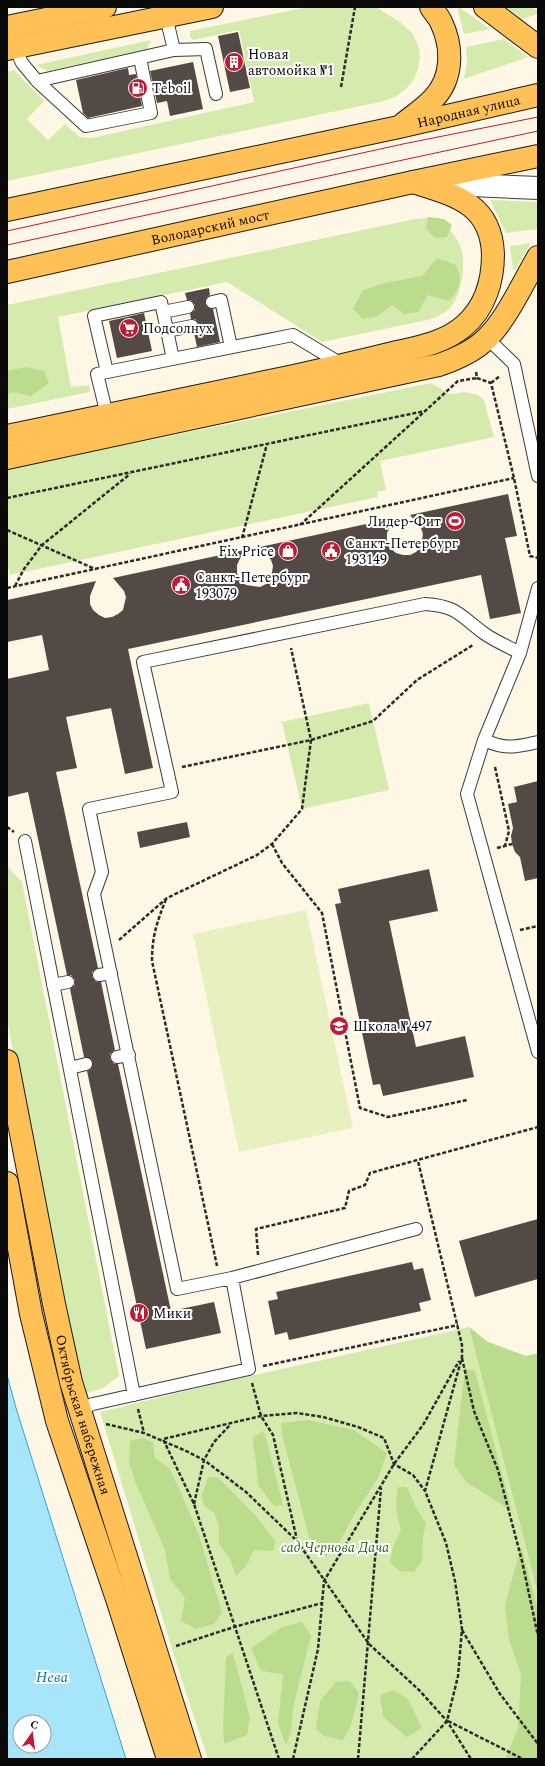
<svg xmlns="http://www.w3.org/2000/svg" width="545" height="1766" font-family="Spectral,serif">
<rect width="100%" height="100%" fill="#fff7e6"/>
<!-- green -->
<path fill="#d5ebae" d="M308,7H376L400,22L413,34L419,48L420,57L418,69L413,81L405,90L395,97L384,101L7,181V72L14,70L44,101L27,119L48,140L65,124L80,137L92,138L254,102L239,30L193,40L190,36V31Z
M457,7H459L490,29L464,34Z
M505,7H531L538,11V14L522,19Z
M504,39L528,57L464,79L467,64L466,47Z
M151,40L147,49L47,71L36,65Z
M490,200L538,202V229L506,233Z
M428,218C457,228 467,249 462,278C460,289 457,301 449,309C442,315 435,318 427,320L322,342L227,282L58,317L71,387L89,385L90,392L7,409V305L415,219Z
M531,243L515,270H513L510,246Z
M431,383L450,394L465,392L478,395L484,400L494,437L380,461L386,490L377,492L378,497L10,575L7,563V469Z
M369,703L389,790L302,809L282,722Z
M7,866L22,882L119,1376L103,1388L84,1394L61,1303L7,1019Z
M469,1327L538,1594V1759H208L175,1659L100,1412L206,1386Z"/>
<!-- forest -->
<path fill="#bbdc8c" d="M428,217L444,219L452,225L447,237L435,238L426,229Z
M437,258L456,265C463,281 460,289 449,301L428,295L418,312L404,314L392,305L378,316L363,319L353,309L363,290L385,283L422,276Z
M26,367L44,371L49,383L31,396L13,392L7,394V371Z
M469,1327L488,1342L526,1356L538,1353V1594Z
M465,1368L475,1371L512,1511L466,1482L454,1464Z
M308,1420L354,1430L387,1453L378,1478L354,1515L336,1549L325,1557L309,1537L282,1434L281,1423Z
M264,1431L283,1505L274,1506L258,1485L256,1461L252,1438Z
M142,1438L153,1442L155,1458L170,1469L178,1486L199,1535L222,1613L214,1624L196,1629L181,1621L185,1598L170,1579L165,1550L136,1484L129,1462L130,1441Z
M208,1477L219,1478L256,1516L275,1541L274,1551L254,1550L246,1566L236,1576L230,1559L219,1544V1526L214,1512L204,1506L202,1495Z
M398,1487H407L416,1508L426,1523L423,1537L422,1561L414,1572L399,1571L390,1562L393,1547L401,1530L397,1515L396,1499Z
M521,1546L538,1610V1759H505L518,1729L521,1674L509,1640L505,1605Z
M302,1622L311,1636L293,1708L291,1732L286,1745L278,1724L283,1674L261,1671L251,1648L282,1627Z
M233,1653L250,1718L247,1735L224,1744L223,1728L226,1657Z
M350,1681L359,1693L351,1725L343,1740L324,1736L316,1729L320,1701L336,1682Z
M393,1690L408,1699L422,1728L407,1737L383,1717L380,1695Z"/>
<!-- pitch -->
<path fill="#e7f1c0" d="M306,910L353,1128L239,1152L193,934Z"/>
<!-- water -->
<path fill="#a7e5fa" stroke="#2aa7d5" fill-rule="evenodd" d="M7,1375L16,1408L126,1759H7ZM20,1722H44V1746H20Z"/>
<!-- building -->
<path fill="#534945" d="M238,32L250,88L230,92L218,36Z
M193,62L203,109L170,116L167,101L157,103L150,71Z
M128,68L129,75L136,74L142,106L88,118L83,113L76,80Z
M209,288L210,295L207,297L205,303L207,307L213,309L220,342L197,347L194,333L199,329V324L195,319H191L190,314L195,310V305L191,300H187L185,293Z
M144,313L152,351L117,358L109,321Z
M508,494L517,536L505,538L521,613L490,619L481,575L128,649L153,768L125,774L111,708L66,717L77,768L56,772L98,968L92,972V977L96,982H101L115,1050L110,1054V1059L114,1064H118L171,1311L214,1302L221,1333L146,1349L87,1071L91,1069L93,1063L91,1059L84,1057L70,989L75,985V980L71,975H67L28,792L7,797V679L49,670L42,635L7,642V600L96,581L90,596V604L93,610L99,615L105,618L112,617L118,614L123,610L126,597L124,591L113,578L244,550L237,565V573L240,580L246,585L260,587L266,584L271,579L273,566L271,560L260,547L394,518L387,533V541L390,548L396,553L403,555H410L416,552L421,547L423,534L421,528L410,515Z
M538,781V878L525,881L520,857L515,852L512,844L511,836L513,828L508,804L517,802L514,787Z
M187,822L190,837L140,848L137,832Z
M429,869L438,911L389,921L416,1047L465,1036L474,1077L383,1096L380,1084L373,1085L335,904L341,903L338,889Z
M538,1219V1279L475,1297L459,1241Z
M412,1262L414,1270L423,1268L431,1300L419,1303L421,1311L289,1340L287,1332L275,1335L268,1301L278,1299L276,1292Z"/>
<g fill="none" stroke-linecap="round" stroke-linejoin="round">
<!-- lane casing -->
<g stroke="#3c3c3c" stroke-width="14">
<path id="lane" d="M13,43L22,63L37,81L174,50L165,12
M174,50L206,49L216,94
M37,81L86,126L151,113L140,58
M212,302L221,300L231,347
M163,312L188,307
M167,331L192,326
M487,338L514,364L538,476
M107,372L94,316L161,302L173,359
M107,415L97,374L293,335L343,365
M538,588L520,653L484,740L467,794L538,1052
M484,740C507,750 514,747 538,742
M25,841L134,1395
M99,975L111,973
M53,985L68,982
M117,1057L129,1055
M70,1068L86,1064
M232,1278L416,1229
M79,1409L93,1404L249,1369L232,1278L177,1289L94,894L102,872L89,809L172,792L143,662L425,604C458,606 460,616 485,634C495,641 509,647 520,653"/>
</g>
<!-- street casing -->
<g stroke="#3c3c3c" stroke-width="24">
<path id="street" d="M426,183L538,188"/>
</g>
<!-- primary casing -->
<g stroke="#1a1a1a" stroke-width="24">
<g id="primary">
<path d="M485,7L538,47"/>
<path d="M7,27L105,7"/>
<path d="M7,49L212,7"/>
<path d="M403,124C413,116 425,108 434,98C453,78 453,47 441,22C439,17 434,12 431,7"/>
<path id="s1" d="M7,210L399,127L538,95"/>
<path id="s2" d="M7,272L413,182L538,156"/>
<path d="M7,436C103,416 198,396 294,376C326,369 357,362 389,354C414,348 443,344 464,326C485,308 493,281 493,254C491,203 454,195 413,182"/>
<path d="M7,458L439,365C456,359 475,351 487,338C506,320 524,281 538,257"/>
<path id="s3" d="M7,1061L54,1304L71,1382L190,1759"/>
<path d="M7,1183L31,1314L57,1421L118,1602L168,1759"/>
</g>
</g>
<!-- path -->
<path stroke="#2b2b2b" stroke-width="2.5" stroke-dasharray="4 2" stroke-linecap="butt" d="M341,87L355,7
M476,372L477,378L491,383L514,478L530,556L538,558
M491,383L500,376
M7,498L425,411
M300,525L458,381L477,378
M7,530L95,569
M242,538L267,444
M15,586L24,569L42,545L130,474
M7,588L514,478
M182,767L311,740L373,721L417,680L473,645
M495,767L509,831L505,846
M7,827L14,832
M272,844L282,863L322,913L360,1108L388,1117L467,1100
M497,848L512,844
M166,899C157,922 152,936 152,961L217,1266
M520,930L538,926
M119,940L167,898L257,855L272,844L302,809L311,740L291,648
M258,1255L256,1229L345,1208L349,1191L365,1185L370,1173L538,1127
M462,1358L474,1411L498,1470L522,1561L538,1636
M263,1366L458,1325
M252,1383L261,1416L273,1435L297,1540
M138,1409L144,1433
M106,1424L144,1433L184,1450L204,1460L246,1492L297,1541L369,1644L419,1690L447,1721L471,1759
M194,1504L204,1460L214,1442L230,1425
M462,1630L500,1694L538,1744
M176,1646L234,1627L322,1603
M448,1721L523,1759
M279,1759L194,1504L163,1439L261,1416L297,1413L323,1417L358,1427L384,1438L394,1464L413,1475L425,1491
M293,1759L318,1649L324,1581L394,1464L423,1425L459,1361
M358,1759L381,1488
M412,1759L447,1721L458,1676L462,1629L455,1581L446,1543L425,1491L462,1357V1345L418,1161"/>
<!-- lane -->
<use href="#lane" stroke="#fff" stroke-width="12"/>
<!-- street -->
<use href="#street" stroke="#fff" stroke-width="22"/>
<!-- primary -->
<use href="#primary" stroke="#ffc056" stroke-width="22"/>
<!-- tram -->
<path stroke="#c01a37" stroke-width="1" d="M7,231L403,144L538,117
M7,245L538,131"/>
</g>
<!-- icons -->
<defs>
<g id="building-disc" transform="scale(1)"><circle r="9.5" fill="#c01a37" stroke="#fff"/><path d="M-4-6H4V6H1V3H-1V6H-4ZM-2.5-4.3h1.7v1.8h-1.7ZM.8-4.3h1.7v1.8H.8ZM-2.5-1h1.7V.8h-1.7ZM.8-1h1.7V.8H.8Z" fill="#fff"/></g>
<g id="fuel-disc" transform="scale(1)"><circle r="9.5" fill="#c01a37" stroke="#fff"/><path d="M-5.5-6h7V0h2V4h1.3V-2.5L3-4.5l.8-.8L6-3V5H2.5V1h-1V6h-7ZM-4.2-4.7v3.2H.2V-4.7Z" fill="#fff"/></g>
<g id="supermarket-disc" transform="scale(1)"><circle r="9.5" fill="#c01a37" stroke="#fff"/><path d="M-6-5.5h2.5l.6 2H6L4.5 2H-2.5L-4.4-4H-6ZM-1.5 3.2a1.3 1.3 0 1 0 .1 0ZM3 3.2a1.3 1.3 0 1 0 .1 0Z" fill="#fff"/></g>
<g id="stadium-disc" transform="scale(1)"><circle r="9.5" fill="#c01a37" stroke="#fff"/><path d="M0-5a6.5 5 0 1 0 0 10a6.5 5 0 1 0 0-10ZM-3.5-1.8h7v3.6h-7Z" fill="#fff"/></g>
<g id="shop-disc" transform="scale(1)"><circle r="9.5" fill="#c01a37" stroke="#fff"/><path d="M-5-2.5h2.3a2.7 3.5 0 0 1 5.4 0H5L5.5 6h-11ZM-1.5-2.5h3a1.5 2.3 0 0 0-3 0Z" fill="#fff"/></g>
<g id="civic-disc" transform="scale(1)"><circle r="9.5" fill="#c01a37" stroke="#fff"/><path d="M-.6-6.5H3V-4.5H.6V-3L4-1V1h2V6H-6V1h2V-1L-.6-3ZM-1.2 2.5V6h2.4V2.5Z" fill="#fff"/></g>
<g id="school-disc" transform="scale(1)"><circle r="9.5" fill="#c01a37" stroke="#fff"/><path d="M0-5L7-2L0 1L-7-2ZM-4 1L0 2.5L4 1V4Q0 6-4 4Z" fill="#fff"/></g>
<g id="restaurant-disc" transform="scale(1)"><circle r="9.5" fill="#c01a37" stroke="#fff"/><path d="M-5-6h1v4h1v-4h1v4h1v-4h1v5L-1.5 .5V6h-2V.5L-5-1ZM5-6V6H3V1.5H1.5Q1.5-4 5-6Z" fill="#fff"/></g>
</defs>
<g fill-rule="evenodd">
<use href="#building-disc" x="234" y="62"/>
<use href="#fuel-disc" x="138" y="88"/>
<use href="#supermarket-disc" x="129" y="328"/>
<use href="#stadium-disc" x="455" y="521"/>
<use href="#shop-disc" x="288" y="551"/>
<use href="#civic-disc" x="331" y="551"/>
<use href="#civic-disc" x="181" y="585"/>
<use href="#school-disc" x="339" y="1026"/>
<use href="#restaurant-disc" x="139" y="1313"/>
</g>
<g text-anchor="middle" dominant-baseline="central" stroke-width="4" stroke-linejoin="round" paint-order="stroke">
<!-- poi labels -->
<g font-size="14" fill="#090909" stroke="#fff" text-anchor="start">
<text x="248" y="54">Новая<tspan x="248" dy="16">автомойка №1</tspan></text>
<text x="152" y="88">Teboil</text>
<text x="143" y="328">Подсолнух</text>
<text x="441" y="521" text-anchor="end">Лидер-Фит</text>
<text x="345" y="543">Санкт-Петербург<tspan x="345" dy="16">193149</tspan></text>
<text x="274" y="551" text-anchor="end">Fix Price</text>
<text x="195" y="577">Санкт-Петербург<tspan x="195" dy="16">193079</tspan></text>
<text x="353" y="1026">Школа № 497</text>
<text x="153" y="1313">Мики</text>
</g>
<!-- street labels -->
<g font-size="14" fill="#090909" stroke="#fff">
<text stroke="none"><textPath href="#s1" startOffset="472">Народная улица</textPath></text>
<text stroke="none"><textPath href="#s2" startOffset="208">Володарский мост</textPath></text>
<text stroke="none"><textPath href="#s3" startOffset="362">Октябрьская набережная</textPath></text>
</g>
<!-- park labels -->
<g font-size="14" font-style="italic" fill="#316317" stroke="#fff">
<text x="335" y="1547">сад Чернова Дача</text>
</g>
<!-- water labels -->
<g font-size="15" font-style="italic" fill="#0d73a1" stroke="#fff">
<text x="52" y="1677">Нева</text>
</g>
</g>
<!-- border -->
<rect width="545" height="1766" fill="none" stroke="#090909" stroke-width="16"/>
<!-- north arrow -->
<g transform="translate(32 1734) rotate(14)"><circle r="19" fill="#ffffff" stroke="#9d9d9d"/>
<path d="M0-3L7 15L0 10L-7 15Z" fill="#c01a37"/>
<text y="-6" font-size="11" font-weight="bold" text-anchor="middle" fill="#090909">С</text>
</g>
</svg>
